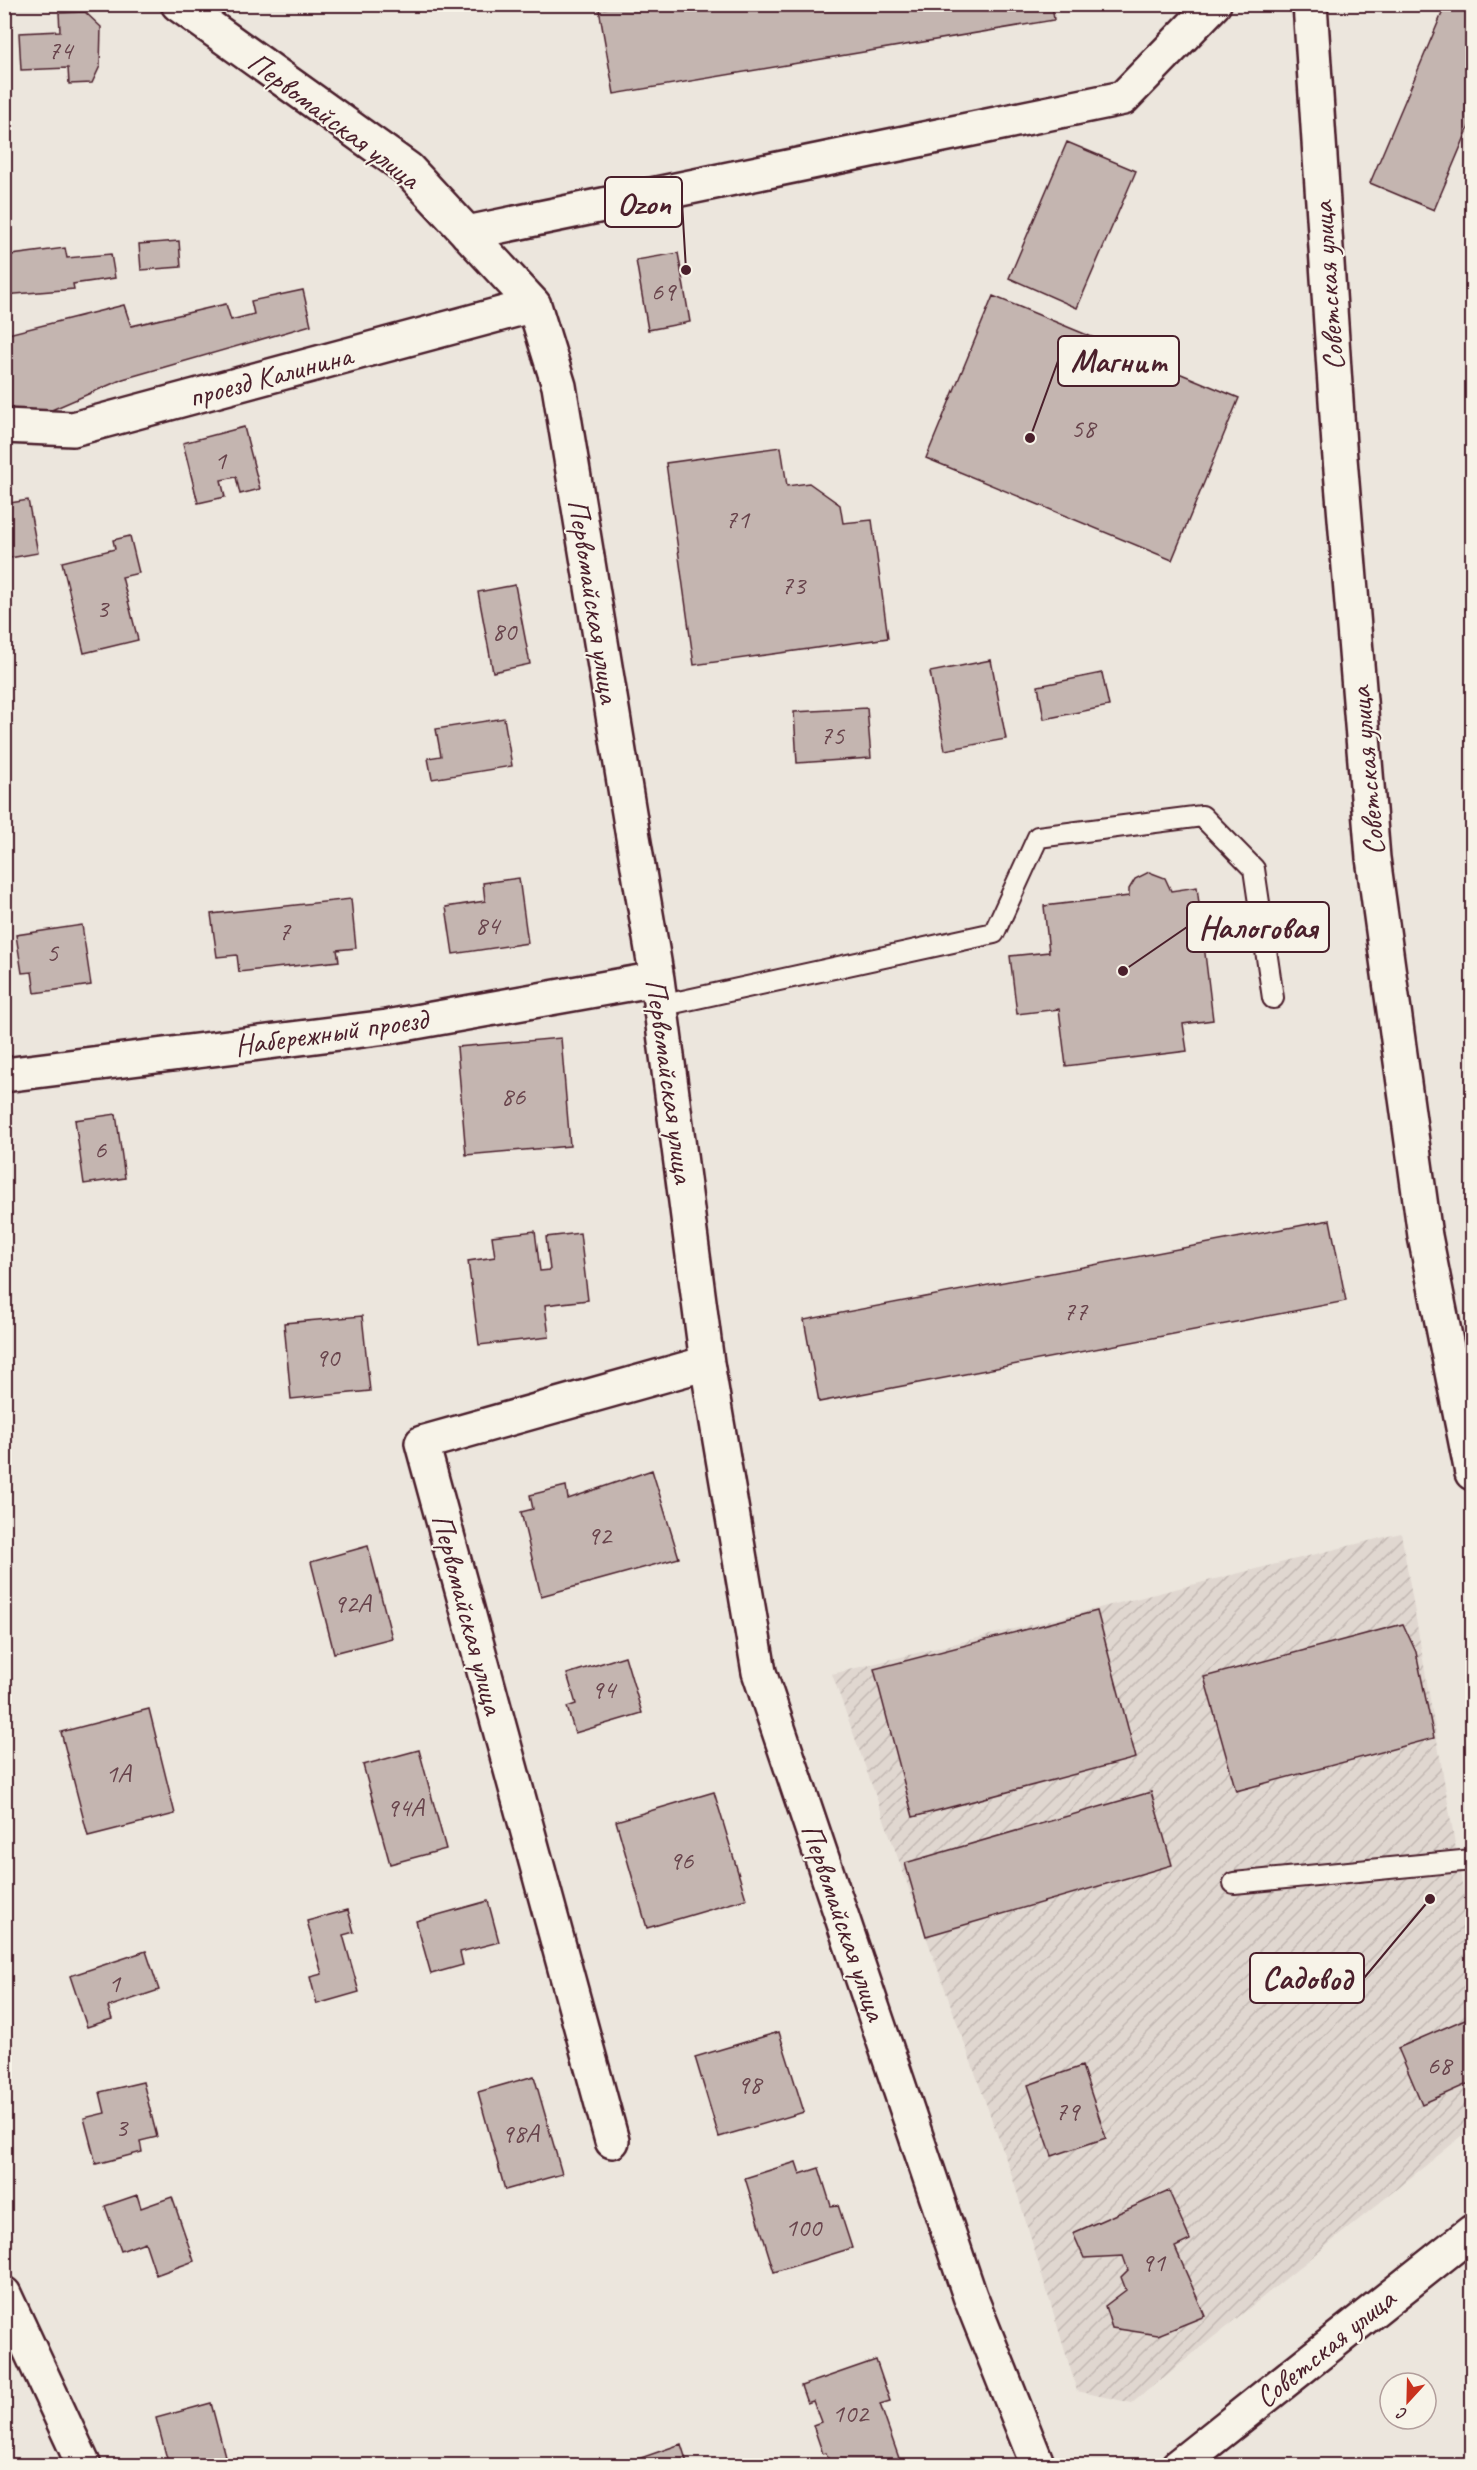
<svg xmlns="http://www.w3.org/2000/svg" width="1477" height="2470" font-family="Caveat,sans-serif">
<defs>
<pattern id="industrial-furrows" width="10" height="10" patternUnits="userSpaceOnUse" patternTransform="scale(1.5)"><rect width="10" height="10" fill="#e0d7d0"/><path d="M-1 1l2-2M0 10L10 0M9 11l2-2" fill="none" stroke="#c2b8b3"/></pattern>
</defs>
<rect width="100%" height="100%" fill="#ece6dd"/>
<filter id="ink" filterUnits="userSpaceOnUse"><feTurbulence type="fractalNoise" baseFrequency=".0167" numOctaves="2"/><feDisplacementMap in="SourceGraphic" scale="12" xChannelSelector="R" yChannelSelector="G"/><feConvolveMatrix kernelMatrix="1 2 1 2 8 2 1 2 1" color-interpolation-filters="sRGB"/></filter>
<g filter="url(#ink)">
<!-- industrial -->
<path fill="url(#industrial-furrows)" d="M1401,1533L1472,1941V2128L1132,2403L1077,2391L1012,2176L832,1674Z"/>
<!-- building -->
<path fill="#c4b5b0" stroke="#4a1f2b" stroke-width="1.5" d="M627,4H1052L1054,20L614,94L599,9Z
M1446,4H1472V120L1434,210L1370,183Z
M85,12L101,27L100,66L92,83L69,84L68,68L21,70L19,33L60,31L59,13Z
M1067,142L1136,171L1077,308L1009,278Z
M179,241L181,267L141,270L139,244Z
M65,248L67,258L111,254L115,278L73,284L74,289L4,295V256Z
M678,253L690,322L648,330L636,260Z
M303,290L311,325L123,379L47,412H4V335L124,305L131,326L226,304L231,320L254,314L251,301Z
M993,296L1239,398L1172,560L926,458Z
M244,427L260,489L240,494L236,477L221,480L225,497L198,503L183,443Z
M781,447L787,486L809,483L840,505L843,523L872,520L888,638L694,665L666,463Z
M28,500L38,553L4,559V504Z
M130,536L139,573L122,577L138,640L84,653L62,562L115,549L113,540Z
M515,585L530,664L493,672L478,592Z
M991,660L1006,739L945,750L930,672Z
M1102,673L1109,706L1044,719L1038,686Z
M867,708L871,758L797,763L794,712Z
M504,718L512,766L432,779L428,758L441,756L436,729Z
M1149,872L1165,878L1171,891L1197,887L1213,1020L1183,1024L1187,1051L1066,1066L1059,1009L1017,1014L1010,956L1049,952L1044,906L1129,896V889L1135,879Z
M519,878L528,943L453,954L446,907L485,901L483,883Z
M351,899L356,948L337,950L339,961L239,972L237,955L217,957L211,914Z
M82,925L91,985L35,993L32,972L22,973L16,935Z
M561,1038L570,1146L466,1155L457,1047Z
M116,1114L125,1178L84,1184L75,1120Z
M1330,1220L1346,1301L819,1402L804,1320Z
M535,1231L540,1271L550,1270L546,1237L580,1233L588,1300L545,1305L549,1337L479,1345L468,1261L495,1257L492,1236Z
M362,1316L370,1391L291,1399L284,1323Z
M652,1470L679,1558L541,1596L521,1512L533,1509L530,1495L566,1486L568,1499Z
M368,1546L392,1638L334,1653L311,1562Z
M1097,1611L1136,1758L913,1817L874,1669Z
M1403,1624L1416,1652L1434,1738L1236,1791L1204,1677Z
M625,1656L642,1713L575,1733L567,1707L576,1704L567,1674Z
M149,1709L175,1814L88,1836L61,1732Z
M419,1750L446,1849L390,1864L363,1765Z
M714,1792L746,1899L647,1928L616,1821Z
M1151,1792L1172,1865L926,1936L905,1863Z
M488,1901L499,1942L460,1952L463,1965L431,1974L416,1921Z
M348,1910L354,1932L343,1935L359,1992L317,2004L310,1977L322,1974L307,1921Z
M146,1951L159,1990L108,2007L112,2019L87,2027L70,1976Z
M1472,2016V2082L1422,2104L1398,2048Z
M779,2032L804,2112L719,2137L695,2057Z
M1082,2066L1106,2138L1052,2156L1028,2085Z
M534,2076L562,2174L505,2190L478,2092Z
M143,2082L157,2137L140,2141L142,2152L96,2164L84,2118L105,2113L100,2092Z
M796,2162L800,2174L819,2168L831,2206L838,2205L852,2248L774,2272L745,2178Z
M1169,2191L1190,2240L1175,2247L1205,2316L1158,2335L1112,2328L1105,2306L1126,2290L1121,2277L1128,2270L1123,2256L1084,2258L1073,2233Z
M137,2195L141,2208L172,2197L194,2261L156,2275L145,2242L121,2251L105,2206Z
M876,2360L890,2401L880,2404L900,2461L887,2466H831L826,2453L823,2454L813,2425L821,2422L813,2401L807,2403L801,2386Z
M211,2403L225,2456L191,2466H169L156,2418Z
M681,2444L688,2466H636L635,2460Z"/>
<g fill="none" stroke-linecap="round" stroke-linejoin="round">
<!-- lane casing -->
<g stroke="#4a1f2b" stroke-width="24">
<path id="lane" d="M660,1006L994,933L1038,837L1202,816L1254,869L1273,998
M1234,1883L1472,1860"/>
</g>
<!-- street casing -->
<g stroke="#4a1f2b" stroke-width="38">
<path id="street" d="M178,4L408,169L534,305L559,386L632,831L657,979L707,1363L759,1672L970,2296L1038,2466
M467,233L1123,98L1214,4
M4,426L73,429L534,305
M4,1075L387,1027L657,979
M612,2141L422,1443L707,1363
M4,2294L84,2466"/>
</g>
<!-- secondary casing -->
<g stroke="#4a1f2b" stroke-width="38">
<path id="secondary" d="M1310,4L1339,446L1373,858L1425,1236L1472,1473
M1178,2466L1472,2232"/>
</g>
<!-- lane -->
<use href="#lane" stroke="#f7f3e8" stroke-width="20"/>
<!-- street -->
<use href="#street" stroke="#f7f3e8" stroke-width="33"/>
<!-- secondary -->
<use href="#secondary" stroke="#f7f3e8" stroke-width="33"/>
</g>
</g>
<g text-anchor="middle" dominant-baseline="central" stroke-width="4.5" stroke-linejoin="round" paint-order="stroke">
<!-- number labels -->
<g font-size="27" fill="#68444c">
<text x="60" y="50">74</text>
<text x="663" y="291">69</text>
<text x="1083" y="428">58</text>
<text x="220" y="460">1</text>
<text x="737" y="519">71</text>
<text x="793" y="585">73</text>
<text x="102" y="608">3</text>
<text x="504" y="631">80</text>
<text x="832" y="735">75</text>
<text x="487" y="925">84</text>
<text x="284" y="931">7</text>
<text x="52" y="952">5</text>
<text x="513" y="1096">86</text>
<text x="100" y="1149">6</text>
<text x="1075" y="1311">77</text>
<text x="327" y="1357">90</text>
<text x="599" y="1535">92</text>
<text x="352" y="1603">92А</text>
<text x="603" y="1689">94</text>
<text x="118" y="1773">1А</text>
<text x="405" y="1807">94А</text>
<text x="681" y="1860">96</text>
<text x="114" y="1983">1</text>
<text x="1439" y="2065">68</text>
<text x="749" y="2084">98</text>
<text x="1067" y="2111">79</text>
<text x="121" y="2127">3</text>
<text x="520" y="2133">98А</text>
<text x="803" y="2227">100</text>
<text x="1153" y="2262">91</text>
<text x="850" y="2413">102</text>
</g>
<!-- street labels -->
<g font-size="30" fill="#4a1f2b" stroke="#f7f3e8">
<text transform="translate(334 120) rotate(37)">Первомайская улица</text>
<text transform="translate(1328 286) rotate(-94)">Советская улица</text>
<text transform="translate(270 376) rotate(-15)">проезд Калинина</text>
<text transform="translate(594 601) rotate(81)">Первомайская улица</text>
<text transform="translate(1367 771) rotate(-95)">Советская улица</text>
<text transform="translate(331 1032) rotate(-8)">Набережный проезд</text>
<text transform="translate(670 1081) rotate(82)">Первомайская улица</text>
<text transform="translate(468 1614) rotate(75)">Первомайская улица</text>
<text transform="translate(844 1922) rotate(71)">Первомайская улица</text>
<text transform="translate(1325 2348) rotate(-39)">Советская улица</text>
</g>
</g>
<!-- callouts -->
<path fill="none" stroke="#4a1f2b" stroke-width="2" d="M686 270L682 202M1030 438L1058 361M1123 971L1187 927M1430 1899L1364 1978"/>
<g fill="#4a1f2b" stroke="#f7f3e8" stroke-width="2">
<circle cx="686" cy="270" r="6"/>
<circle cx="1030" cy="438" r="6"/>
<circle cx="1123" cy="971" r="6"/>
<circle cx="1430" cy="1899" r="6"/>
</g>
<g fill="#f7f3e8" stroke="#4a1f2b" stroke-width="2">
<rect x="605" y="177" width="77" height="50" rx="6"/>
<rect x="1058" y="336" width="121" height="50" rx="6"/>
<rect x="1187" y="902" width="142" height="50" rx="6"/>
<rect x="1250" y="1953" width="114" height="50" rx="6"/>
</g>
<g font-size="32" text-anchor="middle" font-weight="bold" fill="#4a1f2b">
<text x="644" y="214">Ozon</text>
<text x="1119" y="372">Магнит</text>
<text x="1258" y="938">Налоговая</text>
<text x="1307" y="1989">Садовод</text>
</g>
<!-- margin -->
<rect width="1477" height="2470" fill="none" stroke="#f7f3e8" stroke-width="24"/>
<rect x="12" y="12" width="1453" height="2446" fill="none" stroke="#4a1f2b" stroke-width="2" filter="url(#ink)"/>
<!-- north arrow -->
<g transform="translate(1408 2401) rotate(202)"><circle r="28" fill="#f7f3e8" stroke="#b29e9c" stroke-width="1.5"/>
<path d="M0-4.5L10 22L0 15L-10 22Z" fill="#c8321e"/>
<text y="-9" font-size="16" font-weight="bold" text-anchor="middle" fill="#4a1f2b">С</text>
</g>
</svg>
